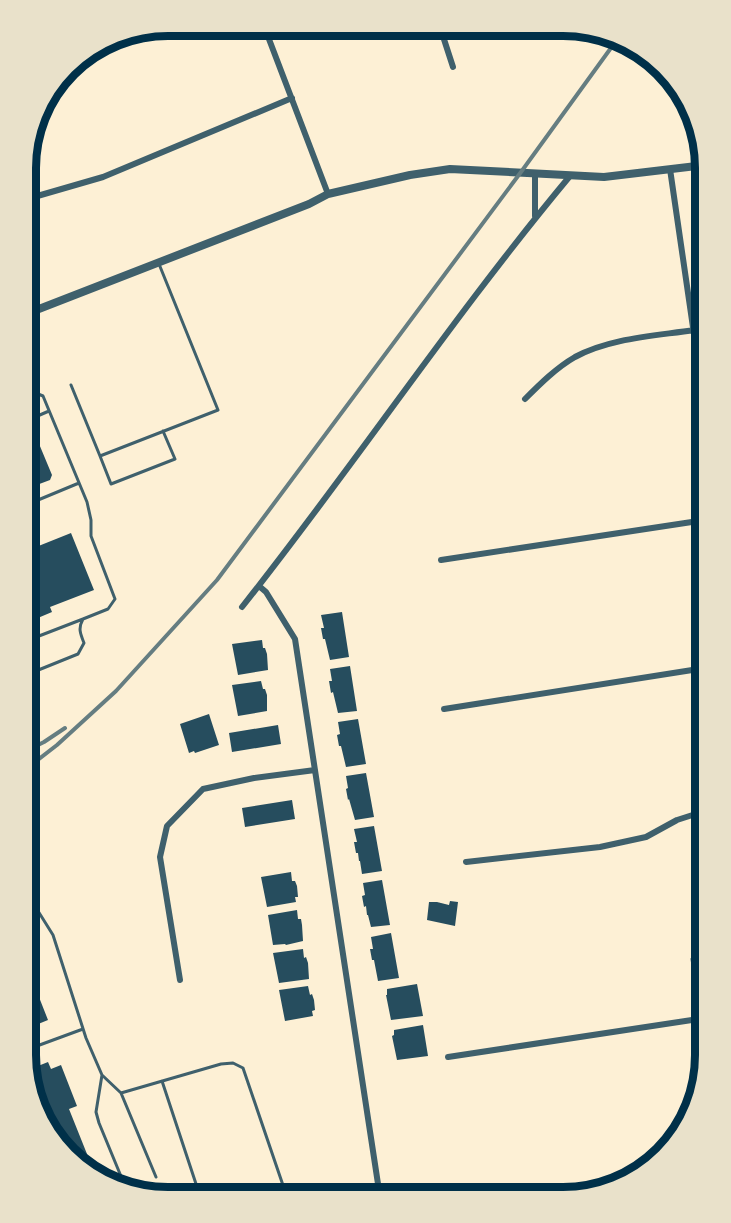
<svg xmlns="http://www.w3.org/2000/svg" width="731" height="1223" font-family="Roboto,sans-serif">
<rect width="100%" height="100%" fill="#fdf0d5"/>
<!-- building -->
<path fill="#264d5e" d="M37,439L52,475L50,480L26,489V443Z
M71,533L94,590L50,607L52,612L26,623V551Z
M342,612L349,657L330,660L325,639H323L321,628H324L321,615Z
M262,640L263,648H265L267,654L268,670L238,675L232,644Z
M350,666L357,711L338,713L333,692L331,693L329,681H332L330,669Z
M261,681L263,689H265L267,695V711L238,716L232,685Z
M209,714L219,745L195,753L194,751L189,753L180,724Z
M358,719L366,764L346,767L341,746H339L337,735L340,734L338,722Z
M278,725L281,744L232,752L229,733Z
M366,773L374,817L355,820L349,799L348,800L346,789L348,788L346,776Z
M292,800L295,819L245,827L242,808Z
M374,826L382,871L362,874L360,861H359L358,853H356L354,842H357L354,829Z
M291,872L292,881H295L297,886L298,897H295L296,902L267,907L261,877Z
M382,880L390,925L371,927L368,915H367L366,906L364,907L362,896L365,895L363,883Z
M450,901L458,902L455,926L427,920L429,902H437L449,905Z
M297,910L298,919H301L302,925L303,941L286,945L285,944L273,945L268,915Z
M391,933L399,978L378,981L374,960H372L370,949H373L371,937Z
M303,949L304,958L306,957L308,963L309,979L279,983L273,953Z
M26,964L48,1020L26,1029Z
M417,984L423,1016L391,1020L386,995H387V989Z
M308,986L310,995L312,994L314,1000L315,1010L312,1011L313,1016L285,1021L279,990Z
M423,1025L428,1056L397,1060L392,1036L394,1035V1030Z
M48,1062L51,1069L61,1065L77,1106L69,1109L95,1174L81,1168L36,1109L28,1070Z"/>
<g fill="none" stroke-linecap="round" stroke-linejoin="round">
<!-- service -->
<path stroke="#3f606c" stroke-width="3" d="M159,264L218,410L100,456L111,484L175,459L163,431
M71,385L100,456
M26,421L49,411
M26,505L79,483
M26,641L83,619
M26,675L78,654L84,643C80,633 78,628 83,619L108,609L115,599L91,536V520L87,502L43,396L26,389
M26,899L33,903L53,935L86,1038L102,1075L121,1093L156,1177
M705,985L696,986L692,959L705,957
M26,1050L83,1029
M102,1075L96,1112L99,1123L125,1186
M162,1081L200,1196
M121,1093L221,1064L233,1063L243,1068L287,1197"/>
<!-- minor -->
<path stroke="#3f606c" stroke-width="6" d="M264,26L328,194
M440,27L453,67
M670,169L705,410
M27,199L103,177L292,98
M535,216V173
M525,399C540,384 556,368 575,357C610,338 655,336 694,330
M441,560L705,520
M259,586L266,592L295,639L380,1197
M242,607C354,466 454,315 570,176
M444,709L705,668
M466,862L600,847L646,837L677,820L705,811
M180,980L160,857L167,826L203,789L254,778L315,770
M448,1057L705,1018"/>
<!-- tertiary -->
<path stroke="#3f606c" stroke-width="8" d="M26,314L309,204L328,194L410,175L450,169L604,177L705,165"/>
<!-- rail -->
<path stroke="#657d81" stroke-width="4" d="M26,751L44,742L65,728
M26,769L57,745L116,691L217,580L521,172L616,41"/>
</g>
<!-- crop -->
<path d="M0 0H731V1223H0ZM168 36H563A132 132 0 0 1 695 168V1055A132 132 0 0 1 563 1187H168A132 132 0 0 1 36 1055V168A132 132 0 0 1 168 36Z" fill="#e9e1ca" fill-rule="evenodd"/>
<path fill="none" stroke="#003049" stroke-width="8" d="M168 36H563A132 132 0 0 1 695 168V1055A132 132 0 0 1 563 1187H168A132 132 0 0 1 36 1055V168A132 132 0 0 1 168 36Z"/>
</svg>
